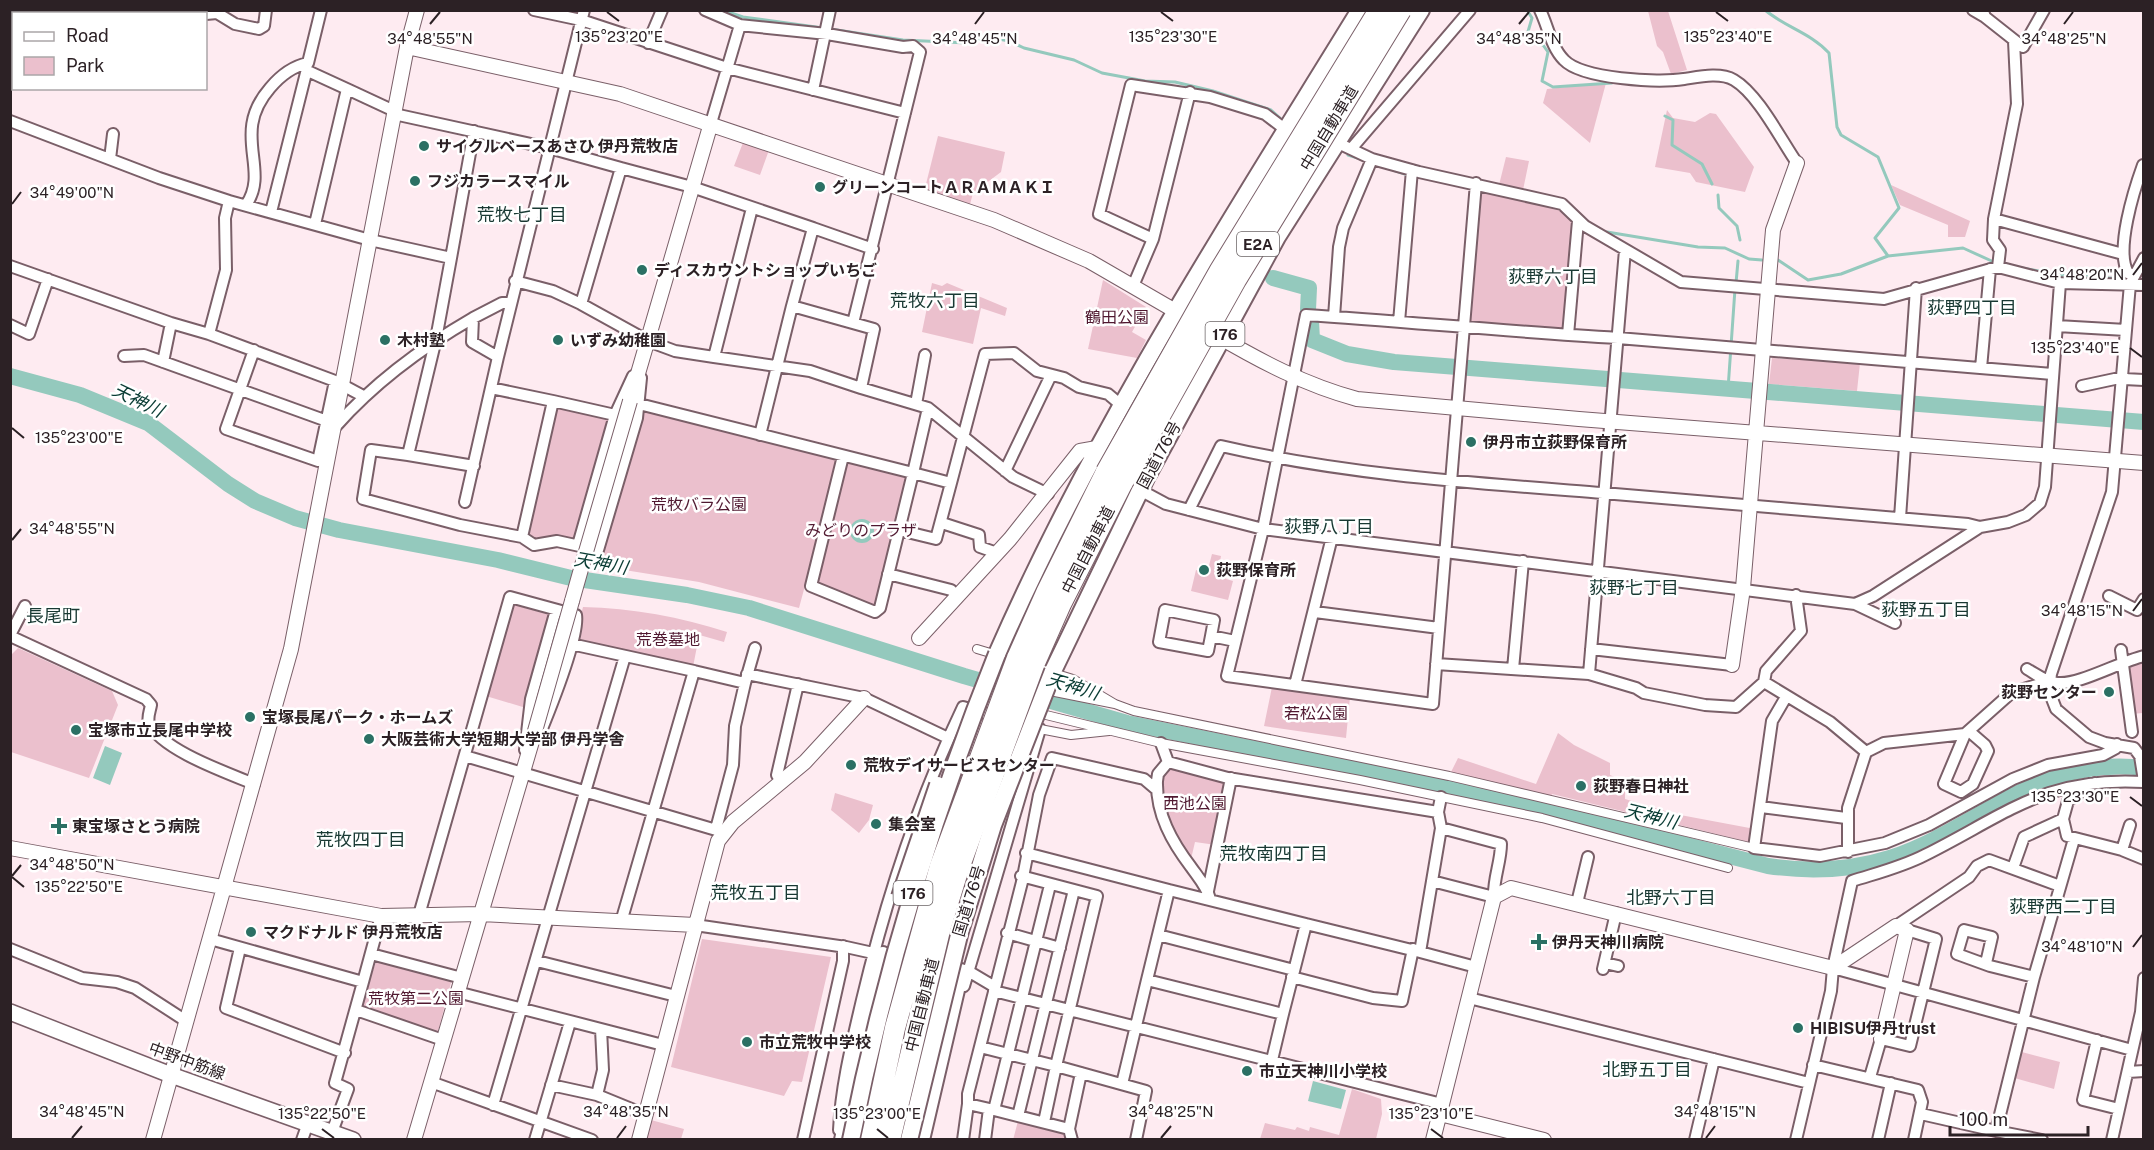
<svg xmlns="http://www.w3.org/2000/svg" width="2154" height="1150" font-family="'Public Sans','Noto Sans JP',sans-serif">
<rect width="100%" height="100%" fill="#feebf1"/>
<!-- green -->
<path fill="#ebc0cd" d="M1648,11H1668L1687,70L1671,74L1663,52L1657,46Z
M1606,83L1590,143L1543,103L1547,89Z
M1667,110L1673,118L1695,122L1710,113L1716,114L1754,167L1745,192L1696,182L1690,173L1655,167Z
M938,136L1005,152L1001,172L973,193L969,208L927,192L925,188Z
M744,140L769,150L760,175L734,166Z
M1506,157L1529,161L1523,190L1499,185Z
M1891,185L1970,221L1965,237H1948V225L1900,205Z
M1481,192L1552,207C1563,211 1569,217 1575,227L1566,331L1468,323L1478,194Z
M1103,280L1146,307L1132,332L1146,340L1137,358L1088,349Z
M932,283L942,286L947,283L1007,308L1005,316L981,308L973,344L922,332Z
M1772,358L1860,363L1857,391L1769,384Z
M558,406L608,417L611,421L577,538L572,542H534L526,536L555,409Z
M646,411L836,459L838,463L799,608L699,582L612,568L601,554L642,413Z
M846,460L906,475L908,479L877,604L872,606L815,584Z
M1212,554L1221,556L1219,567L1228,569L1226,579L1233,581L1228,600L1191,591L1196,570L1207,573Z
M517,601L553,614L526,708L486,696L513,603Z
M583,607C632,608 681,617 727,632L724,642L696,634L698,641L693,667L577,642L575,639Z
M18,648L112,691L118,705L89,778L11,752V655Z
M2143,659V713L2131,714L2128,664Z
M1272,687L1350,697L1346,738L1264,726Z
M1558,733L1574,745L1610,763V775L1625,782V799L1675,814L1755,829L1753,839L1749,842L1552,794L1550,799L1449,776L1458,758L1536,784Z
M1180,769L1229,781L1216,845L1195,842L1191,859L1168,824L1161,779L1169,770Z
M835,793L873,805L869,820L859,833L831,810Z
M702,939L831,957L802,1082L792,1081L784,1096L671,1067Z
M377,959L452,979L437,1035L362,1009L361,1005Z
M2018,1051L2060,1062L2054,1089L2011,1077Z
M1352,1089L1381,1099L1382,1114L1376,1139H1260L1265,1123L1295,1130L1297,1127L1309,1131L1310,1127L1339,1135Z
M651,1120L684,1129L681,1139L645,1140Z
M1018,1121L1066,1133L1067,1140H1013Z"/>
<!-- water -->
<path fill="#94c9bd" d="M850 531a12 12 0 1 1 24 0a12 12 0 1 1-24 0Z
M105,746L122,753L110,785L93,778Z
M1313,1081L1346,1090L1341,1109L1308,1101Z"/>
<g fill="none" stroke-linecap="round" stroke-linejoin="round">
<!-- stream -->
<path stroke="#94c9bd" stroke-width="3" d="M722,10L743,17L823,28
M1527,10L1532,18L1527,35L1529,41L1543,45L1548,52L1542,81L1553,87L1612,83
M1765,10C1785,27 1811,33 1829,53L1837,127L1841,135L1878,157L1899,208L1875,238L1888,256L1963,248L1996,263
M830,29L903,40L967,43L988,37L1009,41L1024,48L1074,60L1102,73L1145,81L1175,82L1213,91L1271,110L1280,118
M1665,116L1673,120L1672,145L1702,164L1712,184
M1348,155L1361,159
M1393,170L1405,174
M1718,195L1719,208L1737,226L1740,240
M1607,232L1698,247L1725,248L1749,259L1762,260
M1778,260L1808,280L1841,274L1888,256
M2017,267L2060,275L2127,279
M1736,283L1738,261
M1728,389L1735,289"/>
<!-- river -->
<path stroke="#94c9bd" stroke-width="16" d="M1273,278L1309,288L1308,310
M1311,321L1312,340L1347,354L1394,362L2144,422
M10,376L80,395L148,423L228,484L255,501L295,518L339,530L498,560L571,578L687,595L749,608L964,676L1127,723L1520,802L1768,866C1809,872 1849,871 1890,858C1981,828 2036,755 2144,768"/>
<!-- pedestrian casing -->
<g stroke="#7a5f68" stroke-width="10">
<path id="pedestrian" d="M977,649L997,655
M1034,667L1073,679L1115,704L1134,711L1449,776L1754,848
M1055,692L1115,704
M1046,715L1161,743L1360,780L1542,818L1728,868
M1040,729L1071,735L1109,731"/>
</g>
<!-- minor casing -->
<g stroke="#7a5f68" stroke-width="14">
<path id="minor" d="M534,10L581,20L727,68L905,113
M705,10L740,25L711,123
M1540,10C1548,26 1551,47 1564,60C1582,79 1658,83 1684,79C1698,77 1720,72 1734,80C1758,94 1781,140 1797,163
M1973,10L1985,17L1983,11
M21,14L22,10
M174,14V10
M206,14L217,13L235,24L259,29L264,26L266,10
M1985,17L2023,47L2044,10
M739,25L827,34L903,47L913,46L920,52L853,323
M648,43L662,10
M10,46L14,37
M813,90L830,10
M10,121L159,178L229,201
M1338,143L1372,159L1419,172L1562,204L1585,226L1681,282L1884,299L1998,267L2060,283L2144,285
M1351,149L1470,10
M110,159L113,134
M1476,183C1461,357 1447,530 1433,704L1227,676L1263,529L1306,315C1410,322 1514,332 1618,338L2052,374
M246,205C271,169 230,134 270,88C280,76 294,66 308,63L321,10
M752,208L714,357L810,371L861,388
M271,212L306,73L310,72L347,89
M1994,219L2123,254
M315,224L347,89L390,109L394,114L549,148L621,168
M1153,239L1190,92
M451,258L474,131
M2144,258L2130,284L2112,492L2051,674L2049,691L2056,709L2089,737L2105,743L2134,748L2140,756L2144,781
M10,266L171,323L209,334
M1998,267L2000,250L1993,240L1994,219L2017,104L2014,41
M2133,275L2128,273C2115,250 2134,190 2143,165
M515,281L553,291L581,304
M1133,286L1153,239L1099,214L1131,85L1210,97L1265,114L1286,130
M792,306L813,228L873,249
M1334,317L1339,247L1343,228L1372,159
M1399,322L1412,170
M10,325L29,334L48,279
M2057,326L2126,330
M1568,335L1578,221
M254,350L226,429L318,461L335,381
M124,356L144,355L327,421
M498,357L584,10
M714,357L675,351L648,341L581,304L621,168L692,187L813,228
M163,362L171,323
M1981,368L1990,269
M2124,379L2144,380
M2082,386L2124,377
M491,388L553,401
M363,396L335,381L209,334L226,270L225,218L229,201L370,240L451,258L436,339L408,455L474,466
M639,404L913,473L928,408
M916,404L925,355
M336,426C376,381 421,348 473,318
M760,435L792,306L874,329L861,388L928,408L1013,477L1048,494
M408,455L371,450L363,499L460,525L522,537L534,545L557,541L598,550L637,418L641,378
M843,456L811,586L875,612L880,608L913,473L951,483L985,354L1014,353L1037,371L1064,378L1079,387L1108,394L1121,405
M1005,471L1051,375
M1140,490L1166,504L1263,529L1855,604L1873,596L1980,527L2008,522L2026,515L2040,503L2045,487L2060,283
M465,502L498,357L472,342L473,318L502,303H509
M1189,510L1221,446C1346,475 1475,483 1603,493C1725,503 1846,514 1968,524L1980,527
M1900,518L1916,288
M942,523L979,535L980,547L997,553
M899,530L936,539L951,483
M522,537L553,401L615,415L633,376
M578,545L615,415
M888,574L951,590L957,596
M1796,595L1801,631L1766,671L1764,682L1830,722L1866,752
M2109,596L2137,610L2144,599
M1855,604L1895,623
M1315,612L1439,628
M10,635L25,606
M10,636L146,699L151,705C150,711 147,717 149,723C161,750 228,773 254,784
M1211,636L1214,620L1165,610L1159,642L1208,651L1211,636L1235,641
M571,644L694,671
M1591,649L1732,665
M2121,650L2132,732
M1436,664L1589,674L1625,250
M1513,669L1523,561
M2027,669C2036,674 2047,683 2058,683C2079,685 2119,662 2144,656
M747,674L864,698L948,738
M1589,674L1636,688L1644,693L1705,705L1736,707L1764,682
M1295,685L1332,537
M1786,697L1772,721L1754,848L1820,856L1885,843L1929,825L2013,779L2048,765L2103,755L2116,748L2117,744
M1965,734L1944,784L1961,792L1973,784L1988,751L1985,745L1970,732
M1161,743L1168,762
M525,750L531,699L556,610
M465,756L723,832
M782,782L777,775L798,684
M2095,783L2068,801L2063,819L2067,836L2122,850L2144,859
M1761,807L1846,818
M716,829L733,765L735,726L745,683
M2122,850L2130,825
M1848,852V808L1866,752L1884,743L1965,734L2011,693L2049,681
M1026,853L1169,890
M2013,868L2024,837L2063,819
M1021,876L1097,896L1056,1066L1146,1091L1136,1140
M1432,881L1494,897C1493,879 1501,862 1501,844L1441,828L1438,812L1441,797
M1050,885L994,1110L968,1104V1094L1022,882L1039,795L1052,758L1144,779L1157,790
M1208,891L1231,778
M1210,899C1207,887 1198,877 1191,867C1172,842 1156,814 1157,781L1158,774L1168,762L1228,778L1438,812
M1577,903L1588,857
M419,915L510,597L576,615C580,637 548,714 539,736
M621,922L694,671L745,683L755,648
M695,925L846,947L873,953
M1896,926L1969,877L1977,866L1989,860L2060,886
M1007,933L1060,948
M1158,935L1294,970
M210,939L363,982L381,916
M240,948L226,1008L345,1053
M10,949L82,978L117,982L135,988L186,1021
M1420,952L1476,967
M371,954L462,978
M929,960L968,971L995,987
M537,961L676,996
M1605,963L1618,966
M1986,963L1992,937L1964,930L1957,954L1990,966L2034,977
M1833,968L2132,1050
M1603,969L1616,913
M1292,977L1373,998L1402,1001L1413,949
M964,986L1040,729L1027,725
M994,991L1442,1104
M457,992L601,1029
M1469,998L1809,1083
M356,1010L443,1040
M1283,1014L1306,924L1420,952L1441,828
M2097,1040L2083,1100L2119,1109
M980,1047L1056,1066L1044,1122
M1272,1060L1283,1014L1147,980L1169,890L1306,924
M1813,1065L1918,1090L1922,1102L1914,1140
M2128,1072L2144,1071
M1870,1077L1881,1039L1910,1046L1936,939L1907,930
M431,1082L592,1140
M1122,1084L1147,980
M551,1085L597,1095L646,1115
M597,1095L603,1070L601,1029L663,1045
M493,1105L625,656
M994,1110L1069,1129L1072,1140
M1921,1114L1996,1131L2034,977L2074,839
M1018,1116L1074,890
M1069,1129L1081,1073
M839,1130C841,1086 852,1043 862,1000C886,899 918,801 963,707L998,717
M1996,1131L2042,1140
M332,1132L348,1089L335,1083L363,982
M302,1140L308,1123
M535,1140L570,1022
M803,1140L843,961V946
M963,1140L968,1104
M985,1140L989,1109
M1695,1140L1714,1059
M1796,1140L1831,991L1833,968L1852,881C1877,873 1902,867 1925,855C2007,814 2046,776 2144,782
M1878,1140L1891,1083
M2112,1140L2141,1012L2144,978"/>
</g>
<!-- tertiary casing -->
<g stroke="#7a5f68" stroke-width="16">
<path id="tertiary" d="M407,47L620,94L994,220L1089,261L1184,316
M1214,334C1260,361 1305,385 1357,399L1579,419L2144,463
M630,401L711,123
M572,601L583,562
M919,638L1010,539L1080,451L1097,448
M1732,665L1743,588L1773,230L1797,163
M10,848L381,916L481,914L695,925
M1440,1114L1544,1140
M153,1140L291,649L407,47L417,10
M414,1140L533,738
M639,1140L718,841L733,822L805,762L864,698
M1433,1140L1494,897L1511,888L1833,968L1896,926L1907,930L1881,1039"/>
</g>
<!-- secondary casing -->
<g stroke="#7a5f68" stroke-width="18">
<path id="secondary" d="M10,1012L171,1075L353,1140"/>
</g>
<!-- trunk casing -->
<g stroke="#7a5f68" stroke-width="20">
<path id="trunk" d="M997,654C1096,427 1231,220 1360,10
M1053,671L1146,478L1277,237L1421,10
M843,1140L883,955
M921,1140L959,977"/>
</g>
<!-- motorway casing -->
<g stroke="#7a5f68" stroke-width="22">
<path id="motorway" d="M1017,658L1046,593L1106,472
M1034,665L1061,604L1123,482"/>
</g>
<!-- pedestrian -->
<use href="#pedestrian" stroke="#fff" stroke-width="8"/>
<!-- minor -->
<use href="#minor" stroke="#fff" stroke-width="10"/>
<!-- tertiary -->
<use href="#tertiary" stroke="#fff" stroke-width="14"/>
<!-- secondary -->
<use href="#secondary" stroke="#fff" stroke-width="15"/>
<!-- trunk -->
<use href="#trunk" stroke="#fff" stroke-width="16"/>
<!-- motorway -->
<use href="#motorway" stroke="#fff" stroke-width="20"/>
<!-- rail casing -->
<g stroke="#95868b" stroke-width="5">
<path id="rail" d="M30,14L31,10
M10,71L14,62
M10,88L14,79"/>
</g>
<!-- rail -->
<use href="#rail" stroke="#fff" stroke-width="3" stroke-dasharray="9" stroke-linecap="butt"/>
<!-- tertiary-bridge casing -->
<g stroke="#7a5f68" stroke-width="16" stroke-linecap="butt">
<path id="tertiary-bridge" d="M583,562L630,401
M533,738L572,601"/>
</g>
<!-- trunk-bridge casing -->
<g stroke="#7a5f68" stroke-width="20" stroke-linecap="butt">
<path id="trunk-bridge" d="M900,897L938,785
M851,1140C884,974 934,811 997,654
M909,1140L960,931L993,825L1053,671"/>
</g>
<!-- motorway-bridge casing -->
<g stroke="#7a5f68" stroke-width="22" stroke-linecap="butt">
<path id="motorway-bridge" d="M1106,472L1220,270L1379,10
M1123,482L1236,280L1401,10
M871,1140L895,1028L940,866L1017,658
M890,1140L941,926L958,871L1034,665"/>
</g>
<!-- tertiary-bridge -->
<use href="#tertiary-bridge" stroke="#fff" stroke-width="14"/>
<!-- trunk-bridge -->
<use href="#trunk-bridge" stroke="#fff" stroke-width="16"/>
<!-- motorway-bridge -->
<use href="#motorway-bridge" stroke="#fff" stroke-width="20"/>
</g>
<!-- ticks -->
<path fill="none" stroke="#2c2125" stroke-width="2" d="M607,12L619,21M1161,12L1173,21M1716,12L1728,21M430,24L440,12M975,24L984,12M1519,24L1529,12M2064,24L2073,12M12,204L21,192M2133,275L2142,263M2130,348L2142,357M12,428L24,438M12,540L21,529M2133,611L2142,599M2130,797L2142,806M12,876L21,865M12,877L24,887M2133,947L2142,935M322,1129L334,1138M877,1129L888,1138M1431,1129L1443,1138M72,1138L82,1126M617,1138L626,1126M1161,1138L1171,1126M1706,1138L1715,1126"/>
<!-- markers -->
<g fill="#2b7064" stroke="#fff" stroke-width="2">
<circle cx="424" cy="146" r="6"/>
<circle cx="415" cy="181" r="6"/>
<circle cx="820" cy="187" r="6"/>
<circle cx="642" cy="270" r="6"/>
<circle cx="385" cy="340" r="6"/>
<circle cx="558" cy="340" r="6"/>
<circle cx="1471" cy="442" r="6"/>
<circle cx="1204" cy="570" r="6"/>
<circle cx="2109" cy="692" r="6"/>
<circle cx="250" cy="717" r="6"/>
<circle cx="76" cy="730" r="6"/>
<circle cx="369" cy="739" r="6"/>
<circle cx="851" cy="765" r="6"/>
<circle cx="1581" cy="786" r="6"/>
<circle cx="876" cy="824" r="6"/>
<path d="M56 817h6v6h6v6h-6v6h-6v-6h-6v-6h6z"/>
<circle cx="251" cy="932" r="6"/>
<path d="M1536 933h6v6h6v6h-6v6h-6v-6h-6v-6h6z"/>
<circle cx="1798" cy="1028" r="6"/>
<circle cx="747" cy="1042" r="6"/>
<circle cx="1247" cy="1071" r="6"/>
</g>
<g text-anchor="middle" dominant-baseline="central" stroke-width="5" stroke-linejoin="round" paint-order="stroke">
<!-- shield labels -->
<g fill="#fff" stroke="#6b6466" stroke-width="1.5">
<rect x="1237" y="232" width="42" height="24" rx="4.5"/>
<rect x="1205.5" y="322" width="39" height="24" rx="4.5"/>
<rect x="893.5" y="881" width="39" height="24" rx="4.5"/>
</g>
<g font-size="15" font-weight="bold" fill="#2c2125">
<text x="1258" y="244">E2A</text>
<text x="1225" y="334">176</text>
<text x="913" y="893">176</text>
</g>
<!-- street labels -->
<g font-size="16" fill="#2c2125" stroke="#fff">
<text transform="translate(1329 128) rotate(-59)">中国自動車道</text>
<text transform="translate(1159 455) rotate(-62)">国道176号</text>
<text transform="translate(1088 550) rotate(-63)">中国自動車道</text>
<text transform="translate(969 901) rotate(-73)">国道176号</text>
<text transform="translate(922 1005) rotate(-76)">中国自動車道</text>
<text transform="translate(187 1061) rotate(20)">中野中筋線</text>
</g>
<!-- poi labels -->
<g font-size="16" font-weight="bold" fill="#2c2125" stroke="#fff" text-anchor="start">
<text x="436" y="146">サイクルベースあさひ 伊丹荒牧店</text>
<text x="427" y="181">フジカラースマイル</text>
<text x="832" y="187">グリーンコートＡＲＡＭＡＫＩ</text>
<text x="654" y="270">ディスカウントショップいちご</text>
<text x="397" y="340">木村塾</text>
<text x="570" y="340">いずみ幼稚園</text>
<text x="1483" y="442">伊丹市立荻野保育所</text>
<text x="1216" y="570">荻野保育所</text>
<text x="2097" y="692" text-anchor="end">荻野センター</text>
<text x="262" y="717">宝塚長尾パーク・ホームズ</text>
<text x="88" y="730">宝塚市立長尾中学校</text>
<text x="381" y="739">大阪芸術大学短期大学部 伊丹学舎</text>
<text x="863" y="765">荒牧デイサービスセンター</text>
<text x="1593" y="786">荻野春日神社</text>
<text x="888" y="824">集会室</text>
<text x="72" y="826">東宝塚さとう病院</text>
<text x="263" y="932">マクドナルド 伊丹荒牧店</text>
<text x="1552" y="942">伊丹天神川病院</text>
<text x="1810" y="1028">HIBISU伊丹trust</text>
<text x="759" y="1042">市立荒牧中学校</text>
<text x="1259" y="1071">市立天神川小学校</text>
</g>
<!-- park labels -->
<g font-size="16" fill="#501830" stroke="#fff">
<text x="1117" y="317">鶴田公園</text>
<text x="699" y="504">荒牧バラ公園</text>
<text x="861" y="530">みどりのプラザ</text>
<text x="668" y="639">荒巻墓地</text>
<text x="1316" y="713">若松公園</text>
<text x="1195" y="803">西池公園</text>
<text x="416" y="998">荒牧第二公園</text>
</g>
<!-- neighbourhood labels -->
<g font-size="18" fill="#193933" stroke="#fff">
<text x="522" y="214">荒牧七丁目</text>
<text x="1553" y="276">荻野六丁目</text>
<text x="935" y="300">荒牧六丁目</text>
<text x="1972" y="307">荻野四丁目</text>
<text x="1329" y="526">荻野八丁目</text>
<text x="1634" y="587">荻野七丁目</text>
<text x="1926" y="609">荻野五丁目</text>
<text x="53" y="615">長尾町</text>
<text x="361" y="839">荒牧四丁目</text>
<text x="1274" y="853">荒牧南四丁目</text>
<text x="756" y="892">荒牧五丁目</text>
<text x="1671" y="897">北野六丁目</text>
<text x="2063" y="906">荻野西二丁目</text>
<text x="1647" y="1069">北野五丁目</text>
</g>
<!-- water labels -->
<g font-size="18" font-style="italic" fill="#0a3c34" stroke="#fff">
<text transform="translate(138 400) rotate(26)">天神川</text>
<text transform="translate(601 563) rotate(10)">天神川</text>
<text transform="translate(1073 686) rotate(17)">天神川</text>
<text transform="translate(1651 816) rotate(14)">天神川</text>
</g>
</g>
<g font-size="15" text-anchor="middle" fill="#2c2125" stroke="#fff" stroke-width="5" stroke-linejoin="round" paint-order="stroke">
<text x="1728" y="42">135°23'40"E</text>
<text x="619" y="42">135°23'20"E</text>
<text x="1173" y="42">135°23'30"E</text>
<text x="430" y="44">34°48'55"N</text>
<text x="975" y="44">34°48'45"N</text>
<text x="1519" y="44">34°48'35"N</text>
<text x="2064" y="44">34°48'25"N</text>
<text x="72" y="198">34°49'00"N</text>
<text x="2082" y="280">34°48'20"N</text>
<text x="2075" y="353">135°23'40"E</text>
<text x="79" y="443">135°23'00"E</text>
<text x="72" y="534">34°48'55"N</text>
<text x="2082" y="616">34°48'15"N</text>
<text x="2075" y="802">135°23'30"E</text>
<text x="72" y="870">34°48'50"N</text>
<text x="79" y="892">135°22'50"E</text>
<text x="2082" y="952">34°48'10"N</text>
<text x="82" y="1117">34°48'45"N</text>
<text x="626" y="1117">34°48'35"N</text>
<text x="1171" y="1117">34°48'25"N</text>
<text x="1715" y="1117">34°48'15"N</text>
<text x="322" y="1119">135°22'50"E</text>
<text x="877" y="1119">135°23'00"E</text>
<text x="1431" y="1119">135°23'10"E</text>
</g>
<!-- border -->
<rect width="2154" height="1150" fill="none" stroke="#2c2125" stroke-width="24"/>
<!-- legend -->
<rect x="12" y="12" width="195" height="78" fill="#ffffff" stroke="#aba6a8" stroke-width="1.5"/>
<rect x="24" y="32" width="30" height="9" fill="#ffffff" stroke="#aba6a8" stroke-width="1.5"/>
<text x="66" y="42" font-size="18" fill="#2c2125">Road</text>
<rect x="24" y="57" width="30" height="18" fill="#ebc0cd" stroke="#aba6a8" stroke-width="1.5"/>
<text x="66" y="72" font-size="18" fill="#2c2125">Park</text>
<!-- scale -->
<path d="M1950 1126v9h138v-9" fill="none" stroke="#2c2125" stroke-width="3"/>
<text x="1959" y="1126" font-size="18" fill="#2c2125" stroke="#ffffff" stroke-width="4.5" paint-order="stroke">100 m</text>
</svg>
